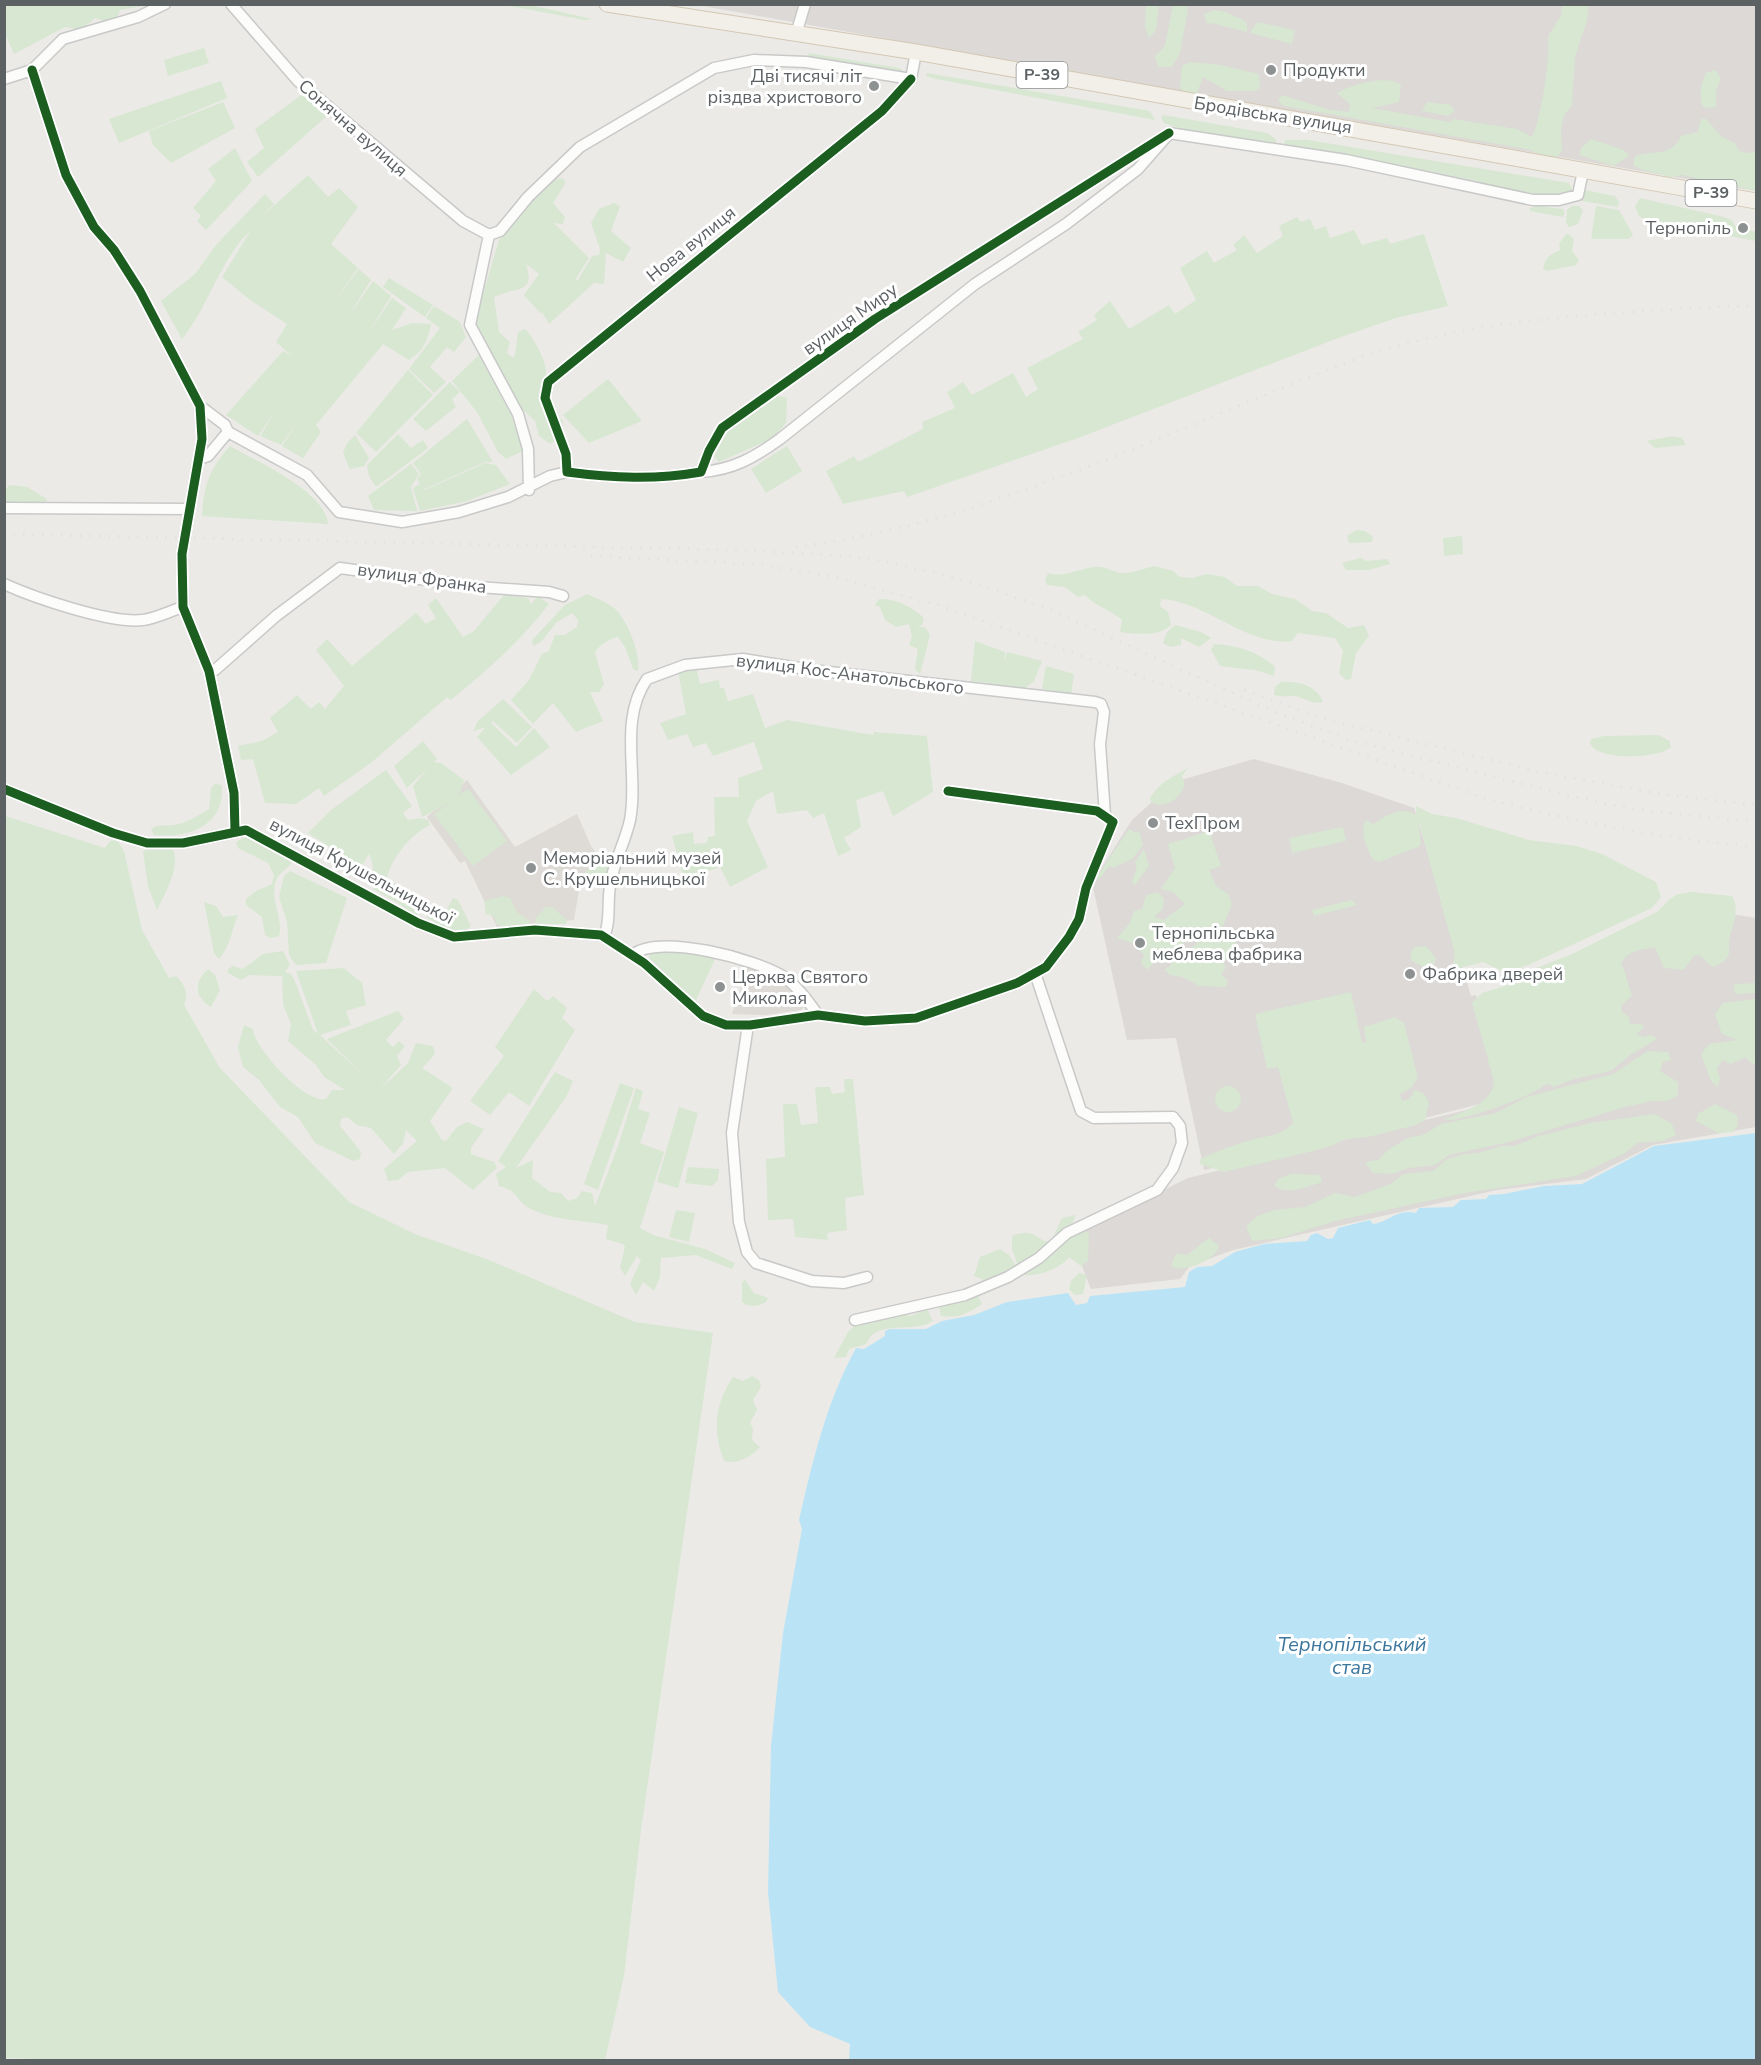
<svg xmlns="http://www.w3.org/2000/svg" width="1761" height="2065" font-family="'Nunito Sans',sans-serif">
<rect width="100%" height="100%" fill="#eceae6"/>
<!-- industrial -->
<path fill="#dcd9d6" d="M697,5H1756V191L1179,91Z
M1254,759L1342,783L1414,808L1471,996L1476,995L1499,1099L1350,1137L1204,1170L1176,1038L1127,1040L1092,883L1132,820L1174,782Z
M1699,909L1756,918V1127L1653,1145L1586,1179L1497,1190L1233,1250L1190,1266L1180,1279L1091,1289L1070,1236L1188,1178L1503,1101L1484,1009Z"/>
<!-- education -->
<path fill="#dedad6" d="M467,780L515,847L577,814L591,846L600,858L598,864L581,878L574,920L497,927L465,861L460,863L427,817Z
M748,967L779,980L799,995L804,1007L801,1010L765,1015L732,1014Z"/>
<!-- green -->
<path fill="#d7e7d2" d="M5,5H148L120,10L117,18L104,21L95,18L81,30L65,27L14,54L5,34Z
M504,5H530L592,19L585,20Z
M1146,5H1159L1156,30L1149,38L1145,27Z
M1173,5H1187L1188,9L1180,53L1172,67H1158L1155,56L1165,46Z
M1562,5H1589L1587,20L1575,57L1572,105L1564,116L1561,130L1562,151L1557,157L1545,160L1531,150L1284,106L1278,101L1282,95L1327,109L1349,112L1350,104L1337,93C1351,85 1387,74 1401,85L1399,102L1372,108L1450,122L1453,119L1517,129L1532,137C1541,120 1551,54 1548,36L1561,16Z
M1215,10L1226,12L1247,22V32L1211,23L1207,25L1204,14Z
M1257,22L1295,30L1292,44L1250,33Z
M204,48L209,63L168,76L164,60Z
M809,53L899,68L907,73L813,60L808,56Z
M1191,62L1220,65L1259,74L1260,88L1254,91H1227L1203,77L1197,93L1186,95L1180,87L1182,66Z
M1715,70L1721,78L1716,91V107L1706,108L1702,105C1699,93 1701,83 1706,73Z
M927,73L1150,111L1155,120L936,79L926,76Z
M221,81L227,98L119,143L109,119Z
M304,93L328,115L258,177L247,162L264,148L255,129Z
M223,102L235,128L171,163L153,145L149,131Z
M1427,102L1451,105L1454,111L1448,116L1422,111Z
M1164,115L1267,133L1276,139V143L1284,144L1285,140H1308L1569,183L1573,191L1554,197L1515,193L1473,180L1341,154L1192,132L1164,123L1161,117Z
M1701,119H1706L1722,137L1735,143L1738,150L1744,153L1756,152V191L1682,175L1668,178C1657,170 1642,174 1633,164L1635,156C1655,150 1671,157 1681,136L1698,132Z
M1591,139L1624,150L1629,156L1614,166L1579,155L1581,148Z
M235,148L252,181L206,230L197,221L201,216L193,208L216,181L208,169Z
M308,175L328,197L339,188L358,207L331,244L358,268L335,300L359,269L371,280L346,320L373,281L391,296L366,337L392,298L406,308L392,330L412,323L431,324C428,341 423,351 409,360L383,344L316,425L321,432L303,458L282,446L298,422L281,445L260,436L276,410L258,436L226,415L283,351L292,356L276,342L287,324L250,300L222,277L251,230C220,259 209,306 182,339L161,301L195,274L216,245L265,194L274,204L259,219Z
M561,178L565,180V184L553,203L565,217L563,224L554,223L589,258L575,280H578L592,256L599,255L600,249L591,223L599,209L614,203L620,206L611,231L631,248L623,262L606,253L604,284L594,283L549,324L542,312L540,313L524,295L539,274L526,264C536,295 516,286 494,297L499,332L510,342L507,353L513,358L515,355L518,332L525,329C533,337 547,361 546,374C546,381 540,390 538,397L563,421L562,437L550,444L539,436L535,421L517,404L474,324L499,240L514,215L534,199L545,182Z
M1585,190L1615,196L1619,202L1618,207L1581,201L1582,193Z
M1640,198L1724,217L1732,220L1735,226L1756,232V241L1646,220L1639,216L1635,207Z
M1538,206L1563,209L1565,213L1563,217L1530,211V208Z
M1572,206H1579L1583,210L1578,224L1569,227L1566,223L1567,210Z
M1596,206L1619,210L1633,235L1629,239H1591Z
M1297,217L1301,222L1310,219L1315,230L1326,226L1330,238L1354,230L1362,245L1387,238L1390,244L1424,234L1448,306L1396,318L1341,337L1078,438L907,497L904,491L843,504L826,471L854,456L858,462L923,429L922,422L955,408L947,392L963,382L972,395L1013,373L1026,397L1038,389L1027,368L1083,339L1078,332L1097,320L1094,315L1110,301L1129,329L1169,305L1175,314L1196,300L1180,268L1207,251L1214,263L1237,250L1233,245L1244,235L1257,253L1283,236L1279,226Z
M1567,233L1574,239L1572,251L1579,260L1576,265L1547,271L1543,268C1546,256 1550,255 1560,250L1559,244Z
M389,278L433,305L425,317L383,287Z
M434,306L460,322L466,337L454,352L447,347L430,367L446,382L434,393L409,369L440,328L426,318Z
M479,355L510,413L523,451L506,459L498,452L477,412L452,381Z
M408,370L433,395L376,452L356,433Z
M608,379L642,421L589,443L563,415Z
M450,382L460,392L452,399L456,407L426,431L413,419Z
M775,395L787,398L786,423L773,438L719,462L712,454L715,444L723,438L734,421Z
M467,419L493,462H485L425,489L422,487L425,490L485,463L496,465L510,484L467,501L420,511L413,488L420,484L417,479L421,474L413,463Z
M398,434L411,448L423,440L428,448L376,487L369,476L367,465Z
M355,435L369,458L364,466L350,469L343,453L347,443Z
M1672,436L1682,438L1686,445L1655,448L1647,441Z
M230,446C257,462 325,491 328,524L202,516C204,484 209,470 230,446Z
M787,446L802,471L766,493L751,469Z
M411,464L419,474L411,487L417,511L374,510L368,496Z
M9,485L27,487L47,499L45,505H5L4,492Z
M1356,530L1365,531L1373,537L1372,542L1349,543L1347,536Z
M1462,536L1463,554L1444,556L1443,538Z
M1360,558L1367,561L1387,559L1390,564L1368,570H1346L1342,563Z
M1154,566L1173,571L1180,577L1192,578L1207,574L1225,577L1237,586H1258L1272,594L1295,599L1312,611L1326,613L1348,628L1364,625L1369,636L1356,653L1351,679L1346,680L1339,673L1343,651L1335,638L1298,633L1292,641C1247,647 1206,601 1161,599L1160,606L1168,612L1171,625C1159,637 1136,634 1120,632L1122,620C1110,609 1096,607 1085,595L1078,597L1065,587L1047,585L1045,581L1048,573C1062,578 1079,569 1094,567C1105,565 1112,572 1122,573C1131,574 1145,568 1154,566Z
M587,594C598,599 612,604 619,613C629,626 641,655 638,671L633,669L625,647L618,637C610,639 598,645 595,653L604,684L599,692H590L603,721L576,732L553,703L533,724L511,700L529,680L542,654L549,651L555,635H565L577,627L578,620L572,613L556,623L541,642L533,646L532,640L565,605Z
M504,595L528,598L531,604L538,596L549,604C521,641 486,671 451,700L447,697L372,762L324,796L319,788L296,804L265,803L253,759L241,760L238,746L262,741L278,732L270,718L297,695L311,709L319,702L325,709L344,686L316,650L327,639L352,666L416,613L426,624L436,618L428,605L436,598L463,637L474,631Z
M879,599C897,599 911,606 924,618L922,625L917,627H925L930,635L920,674L915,669L918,649L909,645L912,637L909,624L896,627L885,620L880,607L875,605Z
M1175,625L1201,632L1211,638L1199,647L1181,638V645L1170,647L1163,643L1167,632Z
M975,641L1005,652L1004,663L1007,652L1042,661L1034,681L1025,688L989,686V683L971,681Z
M1214,644C1235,645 1260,652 1275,667L1274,676L1255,670L1220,666L1211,650Z
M1046,666L1074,674L1071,694L1042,689Z
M696,667L700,684L719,680L720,688H724L728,701L753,694L765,728L787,720L873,735L874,732L927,736L933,792L893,816L883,791L856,800L861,827L844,838L851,850L838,856L824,813L813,818L807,810L777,814L773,791L756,801L747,821L768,867L730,887L720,867L684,879L672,836L693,832L694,844L707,843L708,837L715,836L714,797H739L738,778L763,769L754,742L713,756L706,743L693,747L687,734L668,740L660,723L686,714L678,671Z
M1281,682C1297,681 1317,685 1323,702C1311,705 1304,697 1294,696C1286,696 1282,697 1274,695L1275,687Z
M503,699L532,727L517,743L493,721L491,723L516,747L534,728L550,747L511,775L477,737L486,727L473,731L478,721Z
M1658,735L1670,741L1671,747C1659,759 1596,761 1590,743L1591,739L1604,736Z
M423,741L437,759L434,762L441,763L464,780L459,795L468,789L507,841L473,866L434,814L448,804L422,817L413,786L428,768L407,788L394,766Z
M1188,768L1182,776L1185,784C1181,798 1166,810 1151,802L1150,798C1160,782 1172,777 1188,768Z
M386,770L412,806L403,813L408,820L420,818L428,820L430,825C411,834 392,857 387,878L408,893L419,905V913L413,917L400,904L373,889C369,876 377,870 369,854L361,867L308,833L331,810Z
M216,783L222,786C224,827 188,838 154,835L151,829C158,823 169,827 179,824C190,821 199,815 209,809L211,788Z
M1416,806L1432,814L1456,818L1529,840L1576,846L1602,854L1656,882L1661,897L1652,908L1526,966L1504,972L1483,962L1459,968L1453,963L1455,954L1418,819L1421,844L1418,847L1379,862L1373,860C1367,848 1359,832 1366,820L1373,824C1386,816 1403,805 1416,815Z
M5,816L105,848L110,841L117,840L124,851L142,930L169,978L176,976C184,983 189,994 184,1005L220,1068L349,1202L415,1234L489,1260L635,1322L713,1333L641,1830L624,1976L605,2060H67L5,2058Z
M1343,827L1346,841L1292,853L1289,838Z
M1129,829L1136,833L1139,830L1143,845L1132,859L1113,868L1109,866L1099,880L1096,878Z
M1209,831L1221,866L1209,870L1216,886L1228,894L1232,904L1223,926L1212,936L1198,937L1165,951L1147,970L1141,963L1144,956L1135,944L1117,938L1130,923L1134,911L1142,909L1146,895L1158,892L1164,899L1163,909L1154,917L1164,920L1185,904L1173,892L1161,889L1175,868L1168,844Z
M245,837H256L293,860C290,868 281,871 277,878C268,897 284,918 279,936L271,938L265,935L262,917L246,905V899L256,891L272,884L274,875L268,863L238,848L236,842Z
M172,847C182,865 165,893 157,910L148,886L143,852L149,848Z
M1144,849L1149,866L1135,885L1132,882L1137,867L1135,862Z
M604,855H609L613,860L606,875L590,876L584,873Z
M290,871L347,898L326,963L296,965L289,955L287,922L279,897L284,876Z
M1692,892L1732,896C1741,912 1731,926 1729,942C1729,947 1730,952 1728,956C1725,962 1718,965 1713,967L1699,955L1694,956L1683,970L1664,968L1655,947C1642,950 1627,950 1621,964C1627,974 1627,984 1632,995L1621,1006L1622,1012L1629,1017L1630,1024H1642L1644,1027L1636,1034L1644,1037L1651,1035L1657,1039L1630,1055L1611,1071L1574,1079L1554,1087L1549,1084L1545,1085C1530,1097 1463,1122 1444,1120C1461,1112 1493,1104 1494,1081L1472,1003L1482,993L1511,984L1521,974L1570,955L1657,912L1670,899L1678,894Z
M503,896L510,898L517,912L530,921V925L506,930L496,923L494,916L486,914L484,901Z
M453,898L458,900L471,926C458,943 440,923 427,918V913L431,912L443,916Z
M1352,900L1357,905L1314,916L1312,910Z
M204,902L216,906L223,917L238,915C230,934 232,943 219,959L214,953Z
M546,907H552L567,920L566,924H536L535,919Z
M1223,931L1231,934L1237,945L1234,957L1222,961L1226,968L1221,974L1228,981L1226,987L1199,986L1183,977L1170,975L1164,970L1171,965V960C1180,951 1192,950 1200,940L1218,937Z
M1426,946L1436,958L1433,967L1429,970L1412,961L1410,954L1415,947Z
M667,949L716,957L695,1002L649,958L651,951Z
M283,951L290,965L285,972L291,974L295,981L313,1030L318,1034L296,971L344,968L362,983L366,1005L346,1011L351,1025L320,1035L363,1075L327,1039L398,1011L404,1019L386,1040L393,1047L399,1041L405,1046L397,1056L401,1065L380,1089L408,1063L416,1043L433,1046L435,1054L422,1068L453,1088L430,1121L442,1140L446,1141L457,1127L467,1122L484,1129L471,1148V1154L494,1162L497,1168L473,1190L445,1168L408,1172L398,1180L388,1181L384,1169L417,1141L406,1130L403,1143L394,1154L371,1128L357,1125L347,1117L341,1119L340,1126L361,1152L360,1159L353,1161L315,1143L298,1117L280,1107L259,1080L243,1067L238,1047L244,1025L253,1029C254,1048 305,1104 326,1099L332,1090H345L324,1077L316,1065L288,1041L291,1024L283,1004L282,976L249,975L241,980L228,973V969L233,966L243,969L263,954Z
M208,969L215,975L220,990L211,1007C194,997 194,982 208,969Z
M1756,983V993L1735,994L1734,984Z
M534,989L547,1001L553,996L567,1008L562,1018L575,1030L529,1106L509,1092L490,1115L470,1101L504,1056L495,1047Z
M1351,992L1362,1043L1366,1042L1364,1027L1395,1017L1404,1023L1418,1078L1411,1088L1400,1094L1402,1101L1409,1099L1415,1090L1423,1093L1429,1102L1425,1120L1416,1125L1368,1137L1341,1140L1334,1145L1313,1151L1224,1172L1200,1164V1159C1217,1151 1235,1144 1254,1139C1271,1135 1280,1136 1293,1123L1278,1067L1267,1069L1255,1014Z
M1756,999V1066L1745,1057L1731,1064L1723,1060L1717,1068L1720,1078L1718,1087L1711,1081L1701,1054L1709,1044L1737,1040L1722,1034L1715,1014L1723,1003Z
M1648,1051L1668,1052L1671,1060L1663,1062L1660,1071L1678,1082V1095L1668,1101H1652L1625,1107L1509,1142L1449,1155L1435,1165L1409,1168L1392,1174L1373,1173L1365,1162L1378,1160L1389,1149L1408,1138L1423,1135L1441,1124L1496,1113L1526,1097L1613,1074Z
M555,1072L573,1081L566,1097L516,1168L533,1160L532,1178L550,1192L561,1193L568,1201L577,1198L582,1191L592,1193L595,1206L618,1146L636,1088L643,1091L638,1109L650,1113L640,1143L664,1152L640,1228L653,1235L705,1249L735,1263L732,1269L696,1255L661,1258L660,1277L654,1291L643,1282L636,1295L630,1284L641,1260L637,1256L625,1276L620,1267L625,1247L623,1244L606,1239L608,1225C581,1220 554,1221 529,1208C515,1201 520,1191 499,1186L496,1174L506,1167L498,1161Z
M844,1079H853L864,1195L845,1198L847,1230L827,1233L828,1240L795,1237L793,1219L768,1220L766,1159L785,1157L783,1104H797L801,1125L818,1123L815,1087H830L832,1094L845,1092Z
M620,1083L634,1088L598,1190L584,1184Z
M1215 1099a13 13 0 1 1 26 0a13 13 0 1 1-26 0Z
M1715,1104L1737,1115L1738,1125L1733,1132L1718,1133L1696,1121L1698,1114Z
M679,1107L698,1113L678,1188L657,1182Z
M1655,1114L1672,1124L1676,1135L1663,1141L1637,1143L1625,1153L1576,1176L1465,1193L1335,1221L1281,1238L1252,1241L1246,1226L1258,1216L1275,1210L1305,1207L1335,1193L1355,1197L1390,1184L1404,1174L1433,1171L1447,1159L1464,1154L1479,1153L1501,1146H1514L1539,1136L1590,1123Z
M688,1167L719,1169L718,1180L712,1186L685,1183Z
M1292,1174L1320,1175L1322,1182C1308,1186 1286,1197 1274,1185L1279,1178Z
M676,1210L695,1213L689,1242L669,1237Z
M1076,1215L1069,1230L1084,1228L1089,1234L1088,1261L1081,1266L1069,1257C1062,1268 1034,1279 1021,1274L1012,1249V1236C1028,1230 1031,1233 1044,1241L1051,1242L1062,1218Z
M1209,1238L1219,1246C1215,1260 1184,1274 1171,1266L1176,1253L1187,1255Z
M1000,1249L1009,1255L1016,1266L1011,1271L987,1281L974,1276L980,1257Z
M1079,1273L1087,1275L1083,1294L1075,1295L1069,1289L1071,1281Z
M745,1280L754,1293L768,1298L766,1302C758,1306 750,1308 742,1302V1282Z
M966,1296H978L982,1304C966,1314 961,1318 941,1316L939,1306Z
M927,1309L933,1321C915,1332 893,1323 875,1333C870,1335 869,1340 866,1344C864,1346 853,1347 849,1349L846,1357L834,1358L848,1332L855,1325L898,1313L911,1316Z
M752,1376L759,1380L761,1387L753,1400L757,1410L750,1423L753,1429L752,1440L760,1447C751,1457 737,1465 724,1461C712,1430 715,1404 733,1377L743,1381Z"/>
<!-- water -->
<path fill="#bae4f6" d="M1756,1133V2060H849L850,2044L810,2027L778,1992L768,1892L771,1746L783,1633L802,1529L799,1520C813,1460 826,1403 856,1348L864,1349L885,1336V1331L890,1329H926L942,1321L974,1315L1007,1302L1068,1293L1076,1305L1087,1303L1090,1296L1185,1287L1189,1272L1197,1267L1212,1266L1235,1252L1264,1244L1307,1241L1311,1235L1317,1233L1328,1239L1333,1238L1338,1228L1370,1220L1373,1224C1389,1222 1397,1208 1416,1213L1419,1208L1453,1207L1461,1200L1486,1199L1489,1195L1504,1194L1544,1186L1582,1184L1654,1146Z"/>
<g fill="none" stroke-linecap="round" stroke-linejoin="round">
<!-- street casing -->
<g stroke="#c8c9c8" stroke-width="13">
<path id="street" d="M231,4L298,81L463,221L489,235
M796,34L805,4
M32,70L66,175L94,227L114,250L140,291L200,406L202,439L182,554L183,607L209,671L234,793L235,831
M4,79L32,70L63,39L138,17L165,4
M911,79L882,111L548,382L545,398L566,454L567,472C613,478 655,480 701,472L709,451L722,428L875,319L1169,133
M911,79L916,52
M1169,133L1346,160L1533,200H1559L1578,195L1583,171
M200,406L225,425L228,432L307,475L339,512L402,522L459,512L508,497L550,476L567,472
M199,459L208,456L228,432
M701,472C733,470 755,457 780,439L975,284L1066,224L1138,169L1167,136
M529,490L528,449L518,414L470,325L489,235L500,231L528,197L580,147L714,68L754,60L806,62L911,79
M4,508L190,509
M4,584C35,598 111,624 143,620C157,618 170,611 183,607
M209,671L215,670L276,616L340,568L478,587L549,592L563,596
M4,789L113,833L147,843H183L246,830L418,923L454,937L535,930L601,935L644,963L703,1016L726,1025H750L818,1015L865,1021L916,1018L1017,983L1046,967L1069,937L1079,919L1086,888L1113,822L1097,811L948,791
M604,936C611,922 607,903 610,886C613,863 625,843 630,820C639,774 618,721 647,679L685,665L743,659L812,670L1095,702L1101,704L1104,712L1100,744L1105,815
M632,955C660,933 756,959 784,977C798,987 808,1001 818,1015
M748,1025L732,1133L739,1222L747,1252L756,1263L812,1281L844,1283L867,1277
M855,1320L965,1295L1008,1277L1039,1258L1067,1233L1157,1190L1173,1168L1182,1143L1180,1126L1173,1117L1094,1118L1081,1111L1035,973"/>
</g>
<!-- primary casing -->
<g stroke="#d3c7b4" stroke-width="17">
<path id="primary" d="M607,4L916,52L1756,201"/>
</g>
<!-- street -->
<use href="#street" stroke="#fcfcfb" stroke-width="10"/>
<!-- primary -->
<use href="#primary" stroke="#f2efe8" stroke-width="15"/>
<!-- rail -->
<path stroke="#e3e2e2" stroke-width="3" stroke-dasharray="1.5 8" stroke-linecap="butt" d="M4,534L736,550L849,556L892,563L971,582L1049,609L1270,710L1350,740L1566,795L1632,809L1756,822
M796,547C988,523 1176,427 1356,359C1452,326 1546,317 1647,311C1684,309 1720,305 1756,307
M591,556L756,564L831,576L938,605L1481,797C1572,822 1663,838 1756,847
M1244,690L1328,720L1540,772L1661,794L1756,805"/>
<!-- cycleway casing -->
<g stroke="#fff" stroke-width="13">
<path id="cycleway" d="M32,70L66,175L94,227L114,250L140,291L200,406L202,439L182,554L183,607L209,671L234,793L235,831
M911,79L882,111L548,382L545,398L566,454L567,472C613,478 655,480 701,472L709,451L722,428L875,319L1169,133
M4,789L113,833L147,843H183L246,830L418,923L454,937L535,930L601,935L644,963L703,1016L726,1025H750L818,1015L865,1021L916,1018L1017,983L1046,967L1069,937L1079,919L1086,888L1113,822L1097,811L948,791"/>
</g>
<!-- cycleway -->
<use href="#cycleway" stroke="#1b5e20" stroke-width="9"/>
</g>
<!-- markers -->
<g fill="#8e9192" stroke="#fff" stroke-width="2">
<circle cx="1271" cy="70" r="6"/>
<circle cx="874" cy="86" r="6"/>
<circle cx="1743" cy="228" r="6"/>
<circle cx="1153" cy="823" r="6"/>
<circle cx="531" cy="868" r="6"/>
<circle cx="1140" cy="943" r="6"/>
<circle cx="1410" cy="974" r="6"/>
<circle cx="720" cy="987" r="6"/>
</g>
<g text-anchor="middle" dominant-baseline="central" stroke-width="6" stroke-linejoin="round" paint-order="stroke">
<!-- shield labels -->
<g fill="#fff" stroke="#8d9092" stroke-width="1.5">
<rect x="1016.5" y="62" width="51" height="26" rx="4.5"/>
<rect x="1685.5" y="180" width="51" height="26" rx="4.5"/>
</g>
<g font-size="16" font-weight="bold" fill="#5c6164">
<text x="1042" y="75">Р-39</text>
<text x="1711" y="193">Р-39</text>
</g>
<!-- poi labels -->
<g font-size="18" fill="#5c6164" stroke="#fff" text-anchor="start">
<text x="1283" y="70">Продукти</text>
<text x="862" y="76" text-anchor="end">Дві тисячі літ<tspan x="862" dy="21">різдва христового</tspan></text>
<text x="1731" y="228" text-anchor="end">Тернопіль</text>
<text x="1165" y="823">ТехПром</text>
<text x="543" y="858">Меморіальний музей<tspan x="543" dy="21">С. Крушельницької</tspan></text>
<text x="1152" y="933">Тернопільська<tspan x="1152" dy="21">меблева фабрика</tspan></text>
<text x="1422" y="974">Фабрика дверей</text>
<text x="732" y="977">Церква Святого<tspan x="732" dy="21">Миколая</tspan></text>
</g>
<!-- street labels -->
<g font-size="18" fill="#5c6164" stroke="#fff">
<text transform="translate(1273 115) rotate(9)">Бродівська вулиця</text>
<text transform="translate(353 128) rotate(41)">Сонячна вулиця</text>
<text transform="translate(691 244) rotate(-39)">Нова вулиця</text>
<text transform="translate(850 319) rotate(-35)">вулиця Миру</text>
<text transform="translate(422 578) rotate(8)">вулиця Франка</text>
<text transform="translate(850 674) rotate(7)">вулиця Кос-Анатольського</text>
<text transform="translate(362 871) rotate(28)">вулиця Крушельницької</text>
</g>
<!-- water labels -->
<g font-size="20" font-style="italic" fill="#3d779d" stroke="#fff">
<text x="1352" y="1644">Тернопільський<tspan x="1352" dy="23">став</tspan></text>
</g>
</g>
<!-- border -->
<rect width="1761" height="2065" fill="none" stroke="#5c6164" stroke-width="12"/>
</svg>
